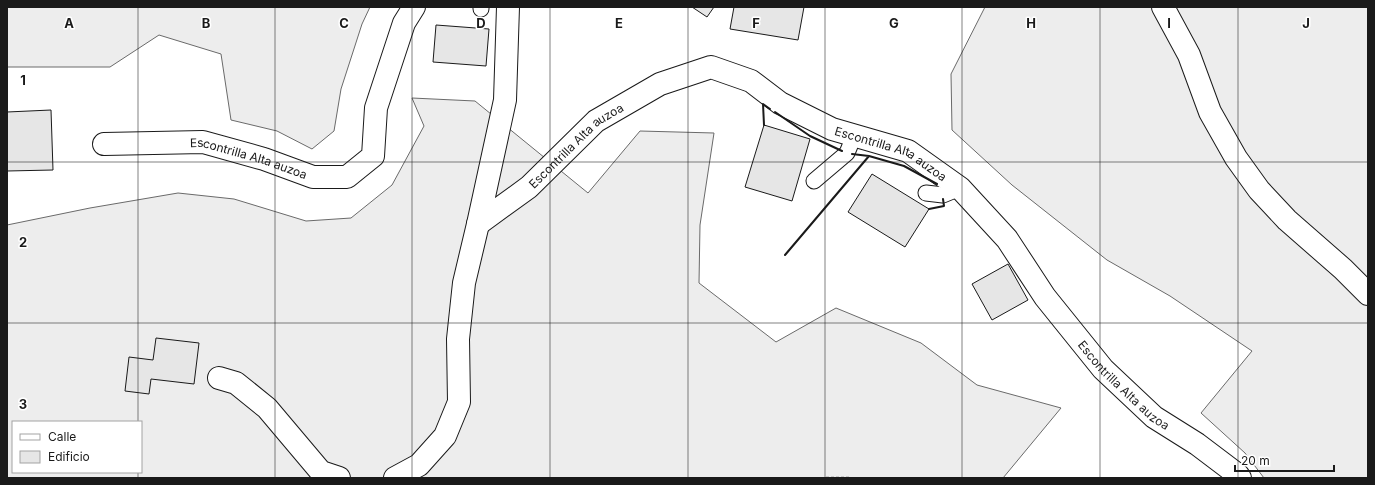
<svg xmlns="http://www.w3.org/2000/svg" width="1375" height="485" font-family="Inter,sans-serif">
<rect width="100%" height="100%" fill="#fff"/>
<!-- built -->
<path fill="#ededed" stroke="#6a6a6a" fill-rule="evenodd" d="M7,7H370L362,24L341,89L334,131L312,149L277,131L231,120L221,54L159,35L110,67H7Z
M985,7H1368V478H1264L1245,453L1201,413L1252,351L1170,296L1107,260L1012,185L952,130L951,74Z
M412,98L475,101L588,193L640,131L714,133L700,225L699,283L776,342L836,308L921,343L977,385L1061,408L1003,478H7V225L90,208L178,193L234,199L306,221L351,218L392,185L424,126ZM13,422H141V472H13Z"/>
<!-- building -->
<path fill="#e6e6e6" stroke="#1a1a1a" d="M692,7H714L707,17Z
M734,7H804L798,40L730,29Z
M436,25L489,29L486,66L433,62Z
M51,110L53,170L7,171V112Z
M764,125L810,139L792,201L745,187Z
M872,174L929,209L905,247L848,212Z
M1008,264L1028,300L992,320L972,284Z
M156,338L199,343L194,384L151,379L149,394L125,391L129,357L153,360Z"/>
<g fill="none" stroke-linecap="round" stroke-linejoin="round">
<!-- lane casing -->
<g stroke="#1a1a1a" stroke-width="17">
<path id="lane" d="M481,9V7
M814,181L847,153L854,136
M926,193L943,195L960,188"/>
</g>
<!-- street casing -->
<g stroke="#1a1a1a" stroke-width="24">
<g id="street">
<path id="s1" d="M508,7L505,100L478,224L529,187L596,121L660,84L711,67L751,81L780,103L832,129L908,151L960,188L1007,239L1045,297L1103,369L1154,417L1197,444L1238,475L1240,478"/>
<path id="s2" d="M104,144L203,142L264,159L313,177H347L373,156L376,108L404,23L414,7"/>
<path d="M219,378L236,383L267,408L321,472L339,478"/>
<path d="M395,478L419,465L445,436L459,402L458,339L464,283L478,224"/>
</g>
</g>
<!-- secondary casing -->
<g stroke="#1a1a1a" stroke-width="24">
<path id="secondary" d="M1163,7L1189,55L1210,112L1236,158L1259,190L1287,220L1343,269L1368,294"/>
</g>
<!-- path -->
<path stroke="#5f5f5f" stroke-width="2.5" stroke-dasharray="3 2" stroke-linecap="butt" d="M826,478H851"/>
<!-- lane -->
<use href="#lane" stroke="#fff" stroke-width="15"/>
<!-- street -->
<use href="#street" stroke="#fff" stroke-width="22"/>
<!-- secondary -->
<use href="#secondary" stroke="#fff" stroke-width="22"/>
<!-- wall -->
<path stroke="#1a1a1a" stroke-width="2" d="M775,112L810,136L842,151
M764,125L763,104L770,109
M869,156L904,166L937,184
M929,209L944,206L943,199
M785,255L869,156L852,154"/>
</g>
<!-- grid -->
<path fill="none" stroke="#1a1a1a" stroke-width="1" stroke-opacity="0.55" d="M138,7V422M275,7V478M412,7V478M550,7V478M688,7V478M825,7V478M962,7V478M1100,7V478M1238,7V478M7,162H1368M7,323H1368M138,472V478"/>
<g text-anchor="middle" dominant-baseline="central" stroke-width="3" stroke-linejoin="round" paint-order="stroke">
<!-- street labels -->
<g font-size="12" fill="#1a1a1a" stroke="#fff">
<text stroke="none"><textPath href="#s1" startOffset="346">Escontrilla Alta auzoa</textPath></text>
<text stroke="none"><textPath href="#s1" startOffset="706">Escontrilla Alta auzoa</textPath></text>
<text stroke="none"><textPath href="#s2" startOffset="147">Escontrilla Alta auzoa</textPath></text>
<text stroke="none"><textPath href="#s1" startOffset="1042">Escontrilla Alta auzoa</textPath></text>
</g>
</g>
<g font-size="13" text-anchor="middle" font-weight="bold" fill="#1a1a1a" stroke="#fff" stroke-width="3" stroke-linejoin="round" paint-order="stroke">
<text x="69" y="28">A</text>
<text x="206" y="28">B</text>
<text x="344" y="28">C</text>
<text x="481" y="28">D</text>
<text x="619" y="28">E</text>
<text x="756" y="28">F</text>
<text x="894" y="28">G</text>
<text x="1031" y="28">H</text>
<text x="1169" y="28">I</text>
<text x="1306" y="28">J</text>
<text x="23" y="85">1</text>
<text x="23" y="247">2</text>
<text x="23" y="409">3</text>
</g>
<!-- border -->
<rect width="1375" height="485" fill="none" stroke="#1a1a1a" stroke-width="16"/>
<!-- legend -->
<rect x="12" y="421" width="130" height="52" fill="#ffffff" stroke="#a3a3a3"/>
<rect x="20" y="434" width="20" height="6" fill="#ffffff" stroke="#a3a3a3"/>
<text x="48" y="441" font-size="12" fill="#1a1a1a">Calle</text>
<rect x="20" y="451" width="20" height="12" fill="#e6e6e6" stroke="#a3a3a3"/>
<text x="48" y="461" font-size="12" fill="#1a1a1a">Edificio</text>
<!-- scale -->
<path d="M1235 465v6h99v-6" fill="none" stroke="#1a1a1a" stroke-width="2"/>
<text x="1241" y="465" font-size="12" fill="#1a1a1a" stroke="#ffffff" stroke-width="3" paint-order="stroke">20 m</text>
</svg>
